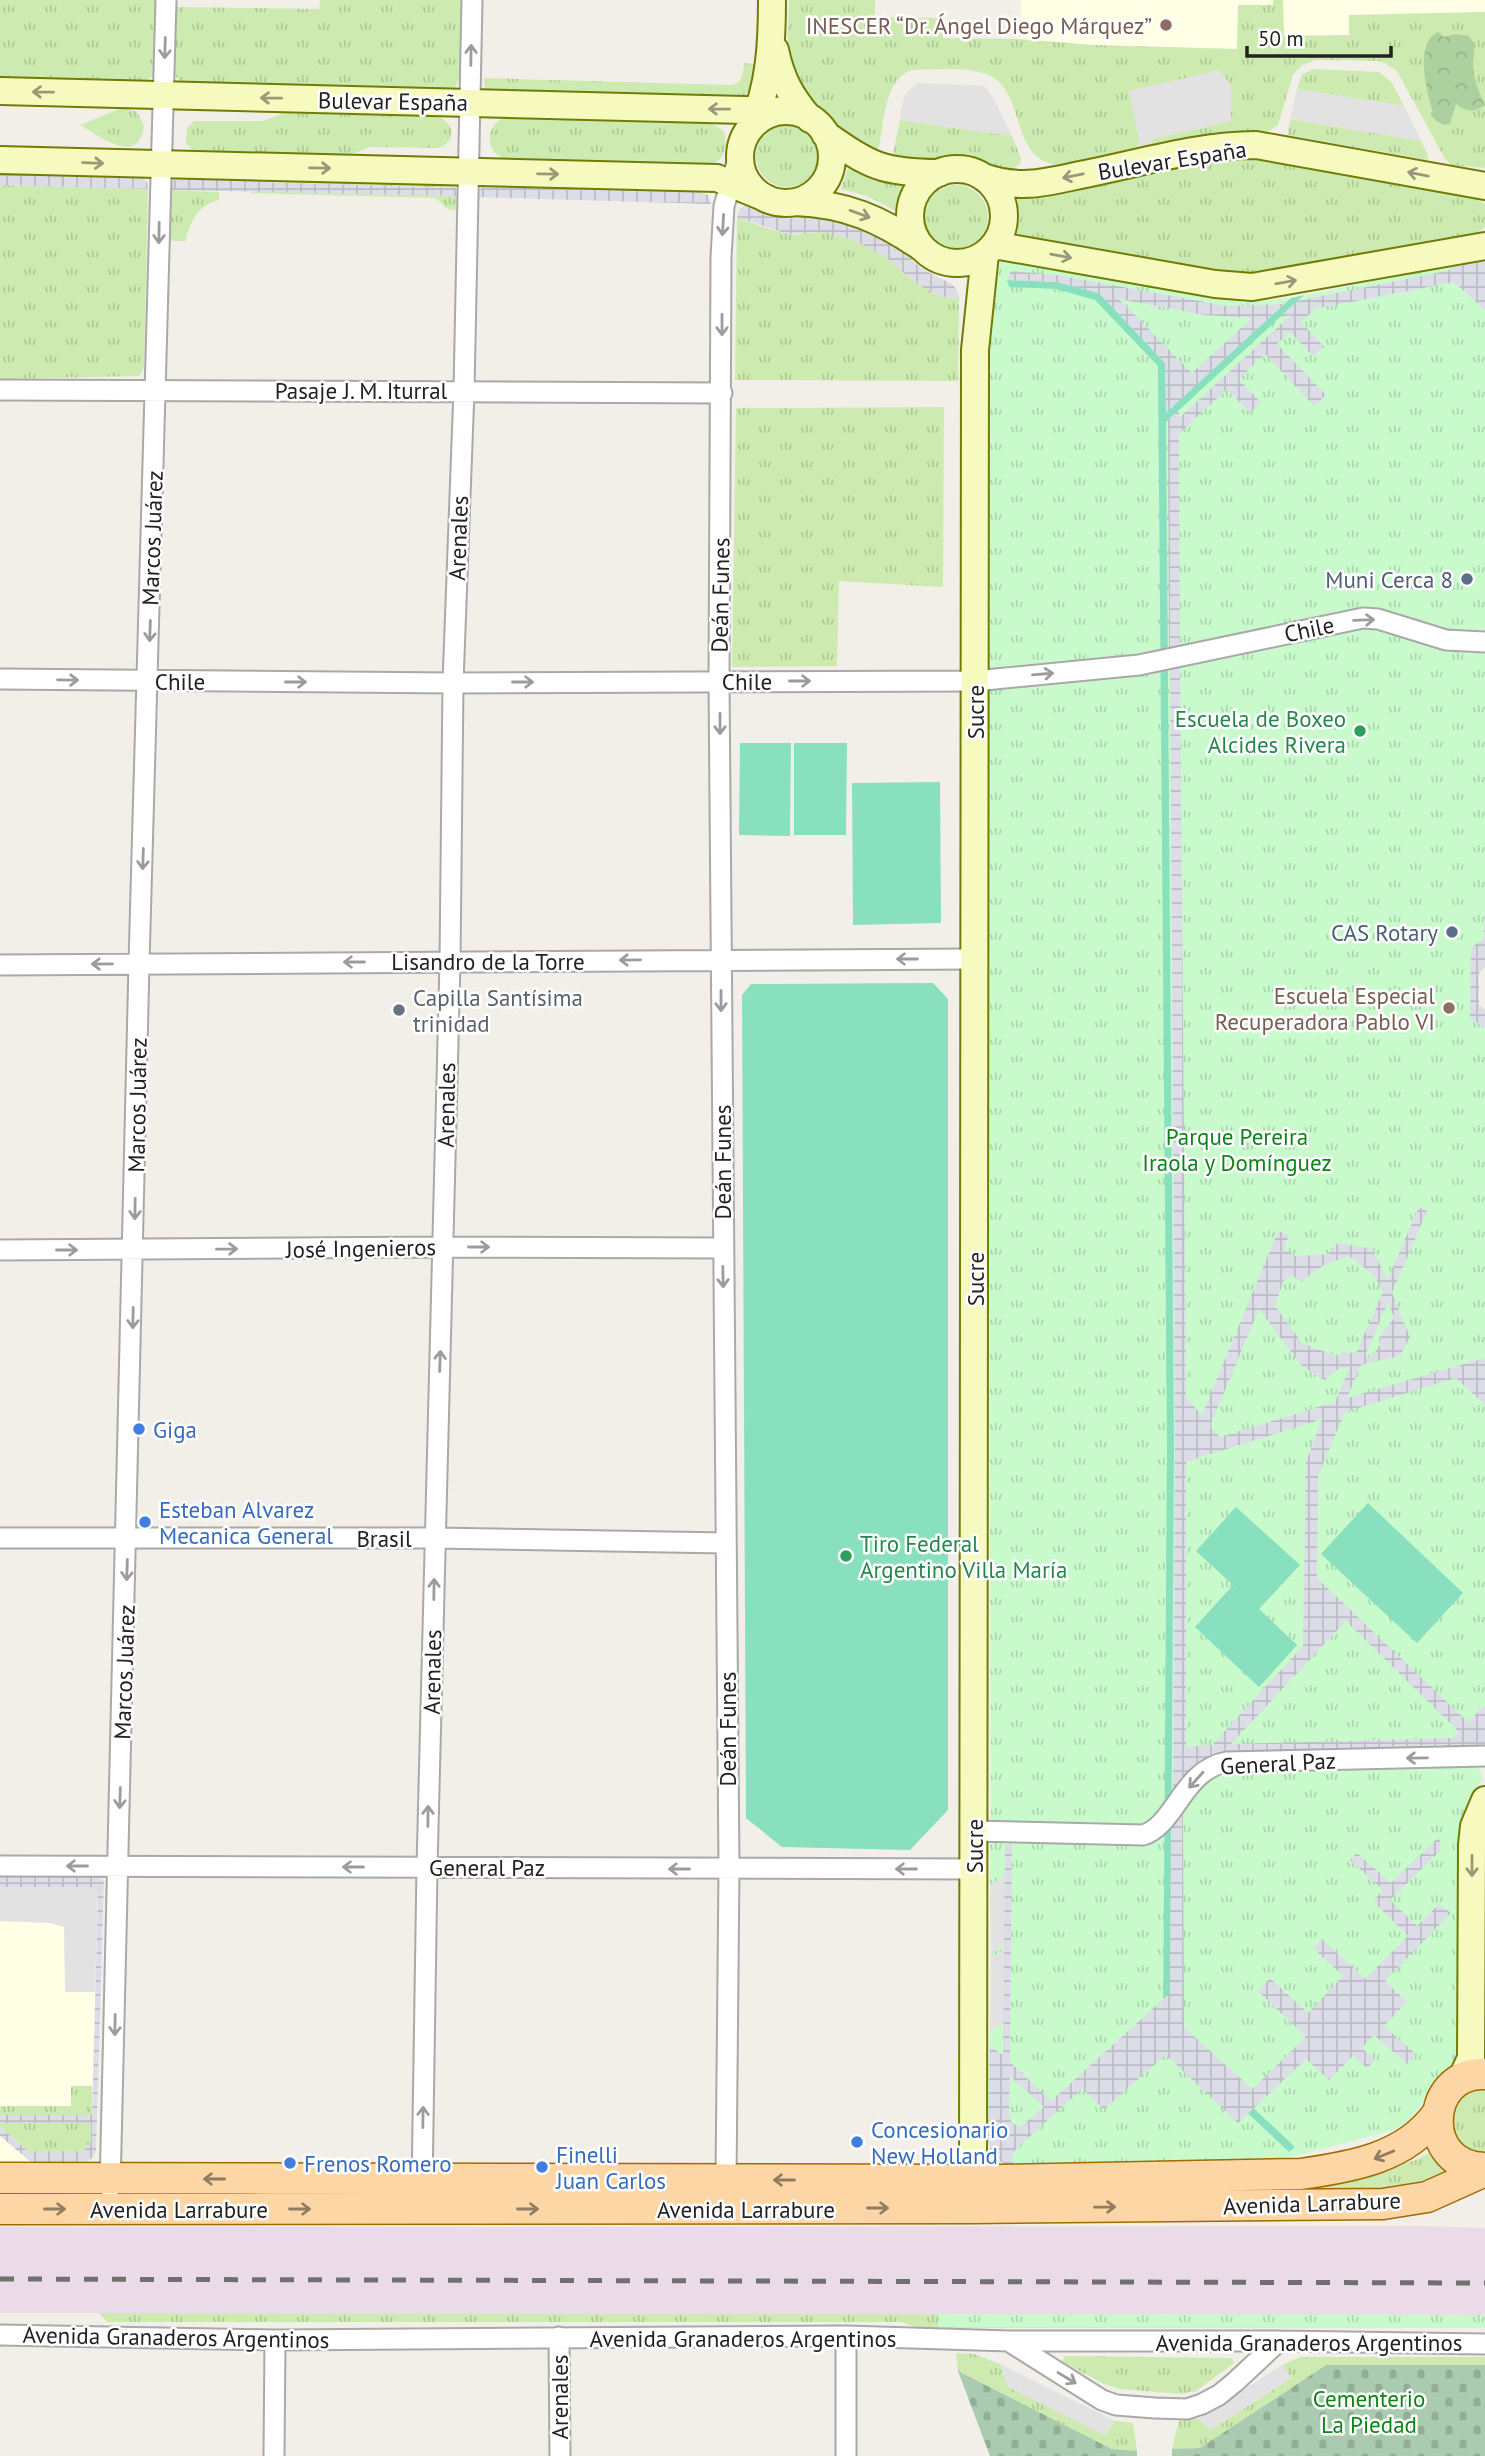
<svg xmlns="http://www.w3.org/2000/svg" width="1485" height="2456" font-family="'PT Sans',sans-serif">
<defs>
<pattern id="grass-tufts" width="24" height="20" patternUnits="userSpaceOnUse" patternTransform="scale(1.75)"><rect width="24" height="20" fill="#cdebb0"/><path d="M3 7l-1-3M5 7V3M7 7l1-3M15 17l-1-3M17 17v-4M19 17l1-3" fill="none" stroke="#b0c997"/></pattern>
<pattern id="forest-crowns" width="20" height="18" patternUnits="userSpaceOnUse" patternTransform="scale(1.75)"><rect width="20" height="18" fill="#add19e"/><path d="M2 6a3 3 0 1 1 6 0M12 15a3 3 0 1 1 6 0" fill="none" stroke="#95b388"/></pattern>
<pattern id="cemetery-stones" width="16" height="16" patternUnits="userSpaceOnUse" patternTransform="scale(1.75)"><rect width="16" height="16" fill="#aacbaf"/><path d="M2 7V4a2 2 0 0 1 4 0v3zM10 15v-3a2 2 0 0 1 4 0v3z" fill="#92ae96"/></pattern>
<pattern id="park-tufts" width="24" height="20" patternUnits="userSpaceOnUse" patternTransform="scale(1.75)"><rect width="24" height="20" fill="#c8facc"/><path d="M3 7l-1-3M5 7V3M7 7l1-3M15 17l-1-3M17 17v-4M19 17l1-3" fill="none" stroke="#acd6af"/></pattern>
<pattern id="plaza-grid" width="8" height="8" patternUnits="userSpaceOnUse" patternTransform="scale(1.75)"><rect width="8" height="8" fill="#dddde8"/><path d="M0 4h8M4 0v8" fill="none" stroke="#bdbdc7"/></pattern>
</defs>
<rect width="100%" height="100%" fill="#f2efe9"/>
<!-- industrial -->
<path fill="#ebdbe8" d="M1423,2226L1485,2228V2315L0,2313V2227Z"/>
<!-- education -->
<path fill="#ffffe5" d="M1021,0H1273V5L1238,49L1093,45L1020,39Z
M1283,0H1485V12L1350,15L1349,35L1284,36Z
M0,1875L101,1878L104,1881L96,2151L94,2157L84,2163H0Z"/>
<!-- grass -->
<path fill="url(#grass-tufts)" d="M0,0H157L153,76L145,82L0,78Z
M320,0H462L459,78L454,91L183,83L175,76L176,7L319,9Z
M789,0H875V17L943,18V38L1020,39L1093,45L1237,49L1238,5H1273V0H1283L1284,36L1349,35V15L1485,12V168L1452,165L1445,159L1397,71L1385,63L1378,61L1315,60L1302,65L1293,75L1278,125L1268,132L1221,134L1152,147L1151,139L1231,121L1129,92L1139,139L1138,150C1117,154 1072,167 1053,164C1010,156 1026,88 986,74C964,66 935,70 912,70C884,79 884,123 879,147L875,153C841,130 803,105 791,65C785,46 789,20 789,0Z
M744,63L755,64L752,87L744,97L489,91L485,88L484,78L731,85C743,84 743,73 744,63Z
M1313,69L1379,72L1392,83L1404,106L1297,89L1302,75Z
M124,107L137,112L144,125C139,168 100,136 80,125Z
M284,113L438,117C455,123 457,141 439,148L370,147L348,156L197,153L193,151L186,143L187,128L194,121H263Z
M510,116L708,121L724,131C728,146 725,163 707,165L505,159C481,150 487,120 510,116Z
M1290,119L1421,141L1428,155V160L1288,135Z
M900,120L1012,136L1021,159L1020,164L1013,169H1002L955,157L933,161L892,159Z
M756 156a31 31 0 1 1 62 0a31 31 0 1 1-62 0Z
M1240,155L1476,198L1485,204V227L1479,232L1470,236L1250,274H1232L1017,235L1018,199Z
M848,168L874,181L904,186L896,203V211L867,196L841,189Z
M254,180L452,185L456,188L261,182Z
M0,185L148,189L144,367L139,376L0,379Z
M924 217a32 32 0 1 1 64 0a32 32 0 1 1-64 0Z
M171,190L219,192V200C199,204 189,222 186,241H172L168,238Z
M256,191L457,196L456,210L447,209L436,198L249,193Z
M737,217C753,223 771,231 788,234C797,236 806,232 815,232C836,230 859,240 876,250C908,268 917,295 959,299L958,381L735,380Z
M944,407L943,587L839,581L837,666L732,667L736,408Z
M71,2086H92V2116L0,2115V2106H71Z
M1485,2088V2154C1478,2152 1470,2151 1464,2147C1446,2135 1448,2100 1469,2091C1473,2089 1480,2089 1485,2088Z
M0,2123H91V2142L83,2151H28L0,2127Z
M1428,2153L1449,2173L1425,2183L1391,2191L1002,2192L1367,2174L1416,2160Z
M99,2313L1485,2315V2328H920L901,2322H107Z
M956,2353L974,2354L1000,2364L1008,2387L1105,2435L1115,2421L1133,2423L1137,2451L1112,2449L958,2371Z
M1064,2356L1232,2358L1234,2363L1196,2391L1181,2394L1120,2389L1104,2384L1068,2365L1063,2361Z
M1300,2357H1485V2365H1326L1200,2448L1172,2449L1179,2420L1199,2419L1211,2430L1291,2378L1282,2365Z"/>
<!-- forest -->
<path fill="url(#forest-crowns)" d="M1438,32L1444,37L1455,34L1469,36L1475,45C1471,71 1474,81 1485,105C1474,113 1466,112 1456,104L1450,124L1443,125L1435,120C1429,99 1412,44 1438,32Z"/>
<!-- cemetery -->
<path fill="url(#cemetery-stones)" d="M1326,2365H1485V2456H1172V2449L1200,2448Z
M958,2371L1112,2449L1137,2451V2456H990Z"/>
<!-- park -->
<path fill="url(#park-tufts)" d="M1009,259L1210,299L1250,302L1291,298L1485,259V635H1451L1379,613L1140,660L986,672L987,351L995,269L1002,261Z
M1363,624L1485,649V967L1479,973V1005L1485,1010V1747L1221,1754L1201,1762L1151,1824L1144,1827L991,1822L987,686Z
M1475,1765L1481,1771L1482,1780L1467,1802L1463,1822L1457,2060L1434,2084L1413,2117L1401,2126L1390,2131L1295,2156L1256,2161L1019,2167C1008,2165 998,2163 992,2152C983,2138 990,2054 990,2032L1003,2023V1950L991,1958V1954L1004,1945V1877L990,1885V1839L1143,1842L1215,1772Z
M939,2314L1485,2315V2328L938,2327Z"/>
<!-- pitch -->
<path fill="#88e0be" d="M1007,280L1057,282L1099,293L1165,363L1166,412L1291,298L1304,295L1166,422L1174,1449L1170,2030L1295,2147L1289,2152L1163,2033L1167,1449L1158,366L1095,300L1056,289L1009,287Z
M740,743H791L790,836L739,835Z
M794,743H847L846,835H794Z
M940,782L941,923L853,925L852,783Z
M933,983L948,999V1810L910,1850L782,1847L746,1818L742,995L751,984Z
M1368,1503L1463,1593L1417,1643L1321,1554Z
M1236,1507L1300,1565L1259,1609L1297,1645L1259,1687L1195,1627L1233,1585L1196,1551Z"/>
<!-- parking -->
<path fill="#e2e2e2" d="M1219,70L1231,85V121L1151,139L1152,147L1138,150L1139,139L1129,91Z
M918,83L984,86L993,97L1012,136L900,120L903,99L907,92Z
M1297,89L1404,106L1421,141L1290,119Z
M1005,1876L1004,1945L991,1954L990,1885Z
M0,1887H91L98,1893L95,1992H65L64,1927L50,1923L0,1921Z
M1004,1950L1003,2023L990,2032L991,1958Z
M1000,2364L1115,2421L1104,2435L1008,2387Z
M1282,2365L1291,2378L1211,2430L1199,2419Z"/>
<!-- plaza -->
<path fill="url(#plaza-grid)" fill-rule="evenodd" d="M0,172L140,175L147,182L148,189L0,185Z
M217,178L254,180L261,182L456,188L457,193V196L171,190L172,180Z
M485,185L697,191L708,195L711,204L479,197L480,189Z
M744,206L787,219L819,215L859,225L899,248L922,269L952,284L957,290L959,299L944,297L925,289L907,276L885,256L852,239L823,232L787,234L737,217L739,210Z
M1485,259V310L1454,282L1315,309L1301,322L1324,347L1313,356L1290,332L1277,344L1326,395L1314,406L1265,354L1239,379L1261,403L1250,413L1227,389L1179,434L1180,651L1169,653L1168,420L1179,410V418L1291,315L1280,317L1297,301L1451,270L1452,265Z
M1011,271L1057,275L1227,306L1284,304L1166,413L1165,363L1099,293L1057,282L1007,280ZM1119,299L1204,315L1252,318L1192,373Z
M1180,662L1186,1398L1202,1415L1278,1231L1289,1235L1284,1249L1295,1256L1328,1254L1338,1243L1373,1249L1387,1281L1419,1207L1427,1211L1392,1293L1410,1337L1400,1356L1361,1365L1347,1398L1485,1358V1405L1456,1378L1345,1412L1318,1476L1317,1578L1468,1722L1485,1705V1747L1444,1750V1745L1224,1752L1201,1762L1173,1795L1175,1449L1170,665ZM1349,1256L1374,1275L1383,1292L1356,1353L1342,1352L1338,1357L1302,1343L1275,1306L1284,1280L1292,1276L1302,1281L1324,1265ZM1388,1302L1394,1318L1379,1338L1380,1345L1372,1356H1365ZM1259,1309L1301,1365L1320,1378L1325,1380L1338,1369L1350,1367L1335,1402L1220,1437L1210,1426ZM1322,1419L1306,1462L1303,1646L1212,1745L1186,1747V1462ZM1346,1621L1459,1732L1453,1738L1231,1744Z
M1485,900V967L1479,973V1005L1485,1010V1028L1470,1018L1471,948L1484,938Z
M1191,1796L1194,1798L1183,1813L1184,2027L1252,2089L1306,2037L1258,1991L1270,1978L1308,2013L1343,1976L1313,1948L1322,1939L1365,1979L1408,1936L1373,1901L1383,1890L1350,1860L1357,1853L1391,1883L1440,1836V1851L1390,1900L1417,1926L1439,1904L1451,1913L1385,1981L1407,2002L1384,2026L1416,2054L1407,2064L1374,2035L1362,2048L1375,2060L1367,2068L1353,2056L1329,2080L1306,2059L1238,2123L1166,2055L1104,2109L1082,2089L1015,2150L1012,2159L1015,2167L1004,2164L996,2158L990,2150L988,2141L990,2046L1003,2055L1005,1844H1012L1010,2062L1051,2101L1170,1993L1171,1820ZM1010,2076L1044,2107L1020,2127L1012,2123L1009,2115Z
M0,1875H97L104,1881L96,2151L94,2157L84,2163H32L0,2136V2127L28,2151H83L91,2142V2123H0V2115H92L98,1893L91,1887H0Z"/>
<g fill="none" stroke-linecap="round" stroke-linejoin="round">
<!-- street casing -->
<g stroke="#a9a9a9" stroke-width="23">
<path id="street" d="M0,390L722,393
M0,679L453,683L975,681L1139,665L1363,618L1378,619L1446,640L1485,642
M0,965L975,959
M0,1250L443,1247L723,1248
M0,1538H435L726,1543
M974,1831L1143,1835C1175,1826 1183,1769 1227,1762L1485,1756
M0,1866L974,1869
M726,2180L729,1869L719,681L721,257L724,206L742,146
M110,2188L139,963L166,0
M422,2188L427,1867L450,962L453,683L464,390L472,0
M0,2335L275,2340L846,2336L1009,2341H1279L1485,2344
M559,2337L560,2456
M1010,2342L1102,2400L1116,2405L1155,2408L1187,2409L1202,2404L1219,2395L1235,2382L1279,2341
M274,2456L275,2340
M846,2456V2336"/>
</g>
<!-- secondary casing -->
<g stroke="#707d05" stroke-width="30">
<path id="secondary" d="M775,50C781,79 791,97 810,119
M0,91L787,111
M740 157a46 46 0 1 1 92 0a46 46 0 1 1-92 0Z
M752,125C770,87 772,41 772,0
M825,134C869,166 884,173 939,173
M0,160L717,178L768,199
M910 216a47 47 0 1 1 94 0a47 47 0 1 1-94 0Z
M983,177C1023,191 1050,181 1090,173C1144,162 1200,145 1256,145L1485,186
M795,202C846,204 880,219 921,247
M994,245L1215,284L1252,287L1485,246
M1461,2080L1471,2058L1472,1845L1474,1826L1485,1800
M973,2200L975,350L985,254"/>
</g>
<!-- primary casing -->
<g stroke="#a06b00" stroke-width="33">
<path id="primary" d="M1485,2074C1424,2071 1420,2168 1485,2168
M0,2178L1000,2180L1301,2174C1351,2167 1406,2158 1437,2114
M0,2209L973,2208L1383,2204L1427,2197L1485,2171"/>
</g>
<!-- street -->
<use href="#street" stroke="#fff" stroke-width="19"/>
<!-- secondary -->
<use href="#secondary" stroke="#f7fabf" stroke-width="26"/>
<!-- primary -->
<use href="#primary" stroke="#fcd6a4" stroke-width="30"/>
<!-- rail -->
<path stroke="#707070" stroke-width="5" stroke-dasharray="14 14" stroke-linecap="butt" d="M0,2279L1485,2283"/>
</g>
<!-- one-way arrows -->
<defs><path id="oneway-shaft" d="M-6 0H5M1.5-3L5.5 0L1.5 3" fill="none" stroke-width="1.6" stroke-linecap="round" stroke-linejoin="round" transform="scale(1.75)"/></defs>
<g stroke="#9c9c9c">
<use href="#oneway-shaft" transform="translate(165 48) rotate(92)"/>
<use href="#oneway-shaft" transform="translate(471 55) rotate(-89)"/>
<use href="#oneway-shaft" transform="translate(723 225) rotate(93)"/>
<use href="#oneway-shaft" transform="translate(159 233) rotate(91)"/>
<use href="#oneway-shaft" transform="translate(722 325) rotate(90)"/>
<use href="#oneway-shaft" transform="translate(1364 620) rotate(-2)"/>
<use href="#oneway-shaft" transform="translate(150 631) rotate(92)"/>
<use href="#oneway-shaft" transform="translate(1043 674) rotate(-5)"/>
<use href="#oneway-shaft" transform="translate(68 680) rotate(1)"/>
<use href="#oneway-shaft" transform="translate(800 681)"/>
<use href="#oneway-shaft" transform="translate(296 682)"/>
<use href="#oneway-shaft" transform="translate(523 682)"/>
<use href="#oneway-shaft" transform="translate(720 724) rotate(90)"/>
<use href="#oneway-shaft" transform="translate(143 859) rotate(92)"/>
<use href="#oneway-shaft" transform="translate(907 959) rotate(180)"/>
<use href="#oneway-shaft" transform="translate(630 960) rotate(179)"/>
<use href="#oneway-shaft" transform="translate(354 962) rotate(180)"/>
<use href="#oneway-shaft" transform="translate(102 964) rotate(179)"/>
<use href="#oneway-shaft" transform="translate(721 1001) rotate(90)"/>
<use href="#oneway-shaft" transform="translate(135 1209) rotate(91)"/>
<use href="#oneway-shaft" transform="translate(479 1247)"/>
<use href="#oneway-shaft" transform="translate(227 1249) rotate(-1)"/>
<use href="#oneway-shaft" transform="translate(67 1250)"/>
<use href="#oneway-shaft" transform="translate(723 1277) rotate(89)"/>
<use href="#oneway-shaft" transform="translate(133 1318) rotate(91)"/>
<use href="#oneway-shaft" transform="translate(440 1361) rotate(-88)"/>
<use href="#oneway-shaft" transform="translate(127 1570) rotate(92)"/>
<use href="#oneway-shaft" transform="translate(434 1589) rotate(-89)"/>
<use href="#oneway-shaft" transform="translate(1417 1758) rotate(179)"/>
<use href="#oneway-shaft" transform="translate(1196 1780) rotate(132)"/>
<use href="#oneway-shaft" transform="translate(120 1798) rotate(92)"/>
<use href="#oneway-shaft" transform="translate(428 1816) rotate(-89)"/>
<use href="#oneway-shaft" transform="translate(77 1866) rotate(-180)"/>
<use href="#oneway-shaft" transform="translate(353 1867) rotate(-180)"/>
<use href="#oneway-shaft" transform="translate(679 1869) rotate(-180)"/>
<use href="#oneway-shaft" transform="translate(906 1869) rotate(-180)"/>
<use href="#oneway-shaft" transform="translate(115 2025) rotate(91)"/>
<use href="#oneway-shaft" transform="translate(423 2117) rotate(-89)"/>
<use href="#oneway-shaft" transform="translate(1067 2378) rotate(31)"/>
</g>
<g stroke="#979978">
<use href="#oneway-shaft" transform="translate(43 92) rotate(-179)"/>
<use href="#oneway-shaft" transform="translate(271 98) rotate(-179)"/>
<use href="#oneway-shaft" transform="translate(719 109) rotate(-179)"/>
<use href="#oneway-shaft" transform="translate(93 163) rotate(2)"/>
<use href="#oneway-shaft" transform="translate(320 168) rotate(1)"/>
<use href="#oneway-shaft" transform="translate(548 174) rotate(1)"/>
<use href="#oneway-shaft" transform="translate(1418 174) rotate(-169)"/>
<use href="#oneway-shaft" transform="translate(1073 176) rotate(169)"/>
<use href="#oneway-shaft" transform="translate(860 214) rotate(20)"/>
<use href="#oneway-shaft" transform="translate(1061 256) rotate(10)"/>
<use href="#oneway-shaft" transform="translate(1286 282) rotate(-10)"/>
<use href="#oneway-shaft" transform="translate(1472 1866) rotate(90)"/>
</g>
<g stroke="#8f7c63">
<use href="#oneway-shaft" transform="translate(1384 2155) rotate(158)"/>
<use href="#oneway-shaft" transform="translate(214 2179) rotate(180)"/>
<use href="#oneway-shaft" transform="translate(784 2180) rotate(-180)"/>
<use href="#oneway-shaft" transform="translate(1105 2207) rotate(-1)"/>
<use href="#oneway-shaft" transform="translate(878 2208)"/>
<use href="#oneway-shaft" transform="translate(55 2209)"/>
<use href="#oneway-shaft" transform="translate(300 2209)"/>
<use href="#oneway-shaft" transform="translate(528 2209)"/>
</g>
<!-- markers -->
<g fill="#8d6e63" stroke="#fff" stroke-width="2.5">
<circle cx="1166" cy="25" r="7"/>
<circle cx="1449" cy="1008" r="7"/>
</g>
<g fill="#5c6f8a" stroke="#fff" stroke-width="2.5">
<circle cx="1467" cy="579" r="7"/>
<circle cx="1452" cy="932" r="7"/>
</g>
<g fill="#2e9e5b" stroke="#fff" stroke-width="2.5">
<circle cx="1360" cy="731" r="7"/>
<circle cx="846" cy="1556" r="7"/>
</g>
<circle fill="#6b7280" stroke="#fff" stroke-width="2.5" cx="399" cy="1010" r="7"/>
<g fill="#3f7fe0" stroke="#fff" stroke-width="2.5">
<circle cx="139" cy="1429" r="7"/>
<circle cx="145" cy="1522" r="7"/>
<circle cx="857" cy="2142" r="7"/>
<circle cx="290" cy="2163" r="7"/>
<circle cx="542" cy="2167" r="7"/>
</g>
<g text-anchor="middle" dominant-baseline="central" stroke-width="5" stroke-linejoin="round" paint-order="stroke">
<!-- education labels -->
<g font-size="23" fill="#785e54" stroke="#fff" text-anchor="end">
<text x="1152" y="25">INESCER “Dr. Ángel Diego Márquez”</text>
<text x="1435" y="995">Escuela Especial<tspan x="1435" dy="26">Recuperadora Pablo VI</tspan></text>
</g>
<!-- street labels -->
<g font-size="23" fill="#222" stroke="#fff">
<text transform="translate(393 101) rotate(1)">Bulevar España</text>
<text transform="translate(1172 160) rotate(-9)">Bulevar España</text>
<text x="361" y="390">Pasaje J. M. Iturral</text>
<text transform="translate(152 538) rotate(-88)">Marcos Juárez</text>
<text transform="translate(458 538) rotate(-88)">Arenales</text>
<text transform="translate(720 595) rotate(-89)">Deán Funes</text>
<text transform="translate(1309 629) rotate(-12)">Chile</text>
<text x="180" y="681">Chile</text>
<text x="747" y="681">Chile</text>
<text transform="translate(975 712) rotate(-90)">Sucre</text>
<text x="488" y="961">Lisandro de la Torre</text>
<text transform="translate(137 1105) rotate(-89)">Marcos Juárez</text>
<text transform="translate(446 1105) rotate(-89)">Arenales</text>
<text transform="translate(722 1162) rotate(-90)">Deán Funes</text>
<text transform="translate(361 1248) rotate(-1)">José Ingenieros</text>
<text transform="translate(975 1279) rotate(-90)">Sucre</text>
<text x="384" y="1538">Brasil</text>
<text transform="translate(124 1672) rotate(-88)">Marcos Juárez</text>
<text transform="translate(432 1672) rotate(-89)">Arenales</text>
<text transform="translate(727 1729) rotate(-90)">Deán Funes</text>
<text transform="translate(1278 1763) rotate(-3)">General Paz</text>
<text transform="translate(974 1846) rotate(-90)">Sucre</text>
<text x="487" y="1867">General Paz</text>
<text transform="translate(1312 2203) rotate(-2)">Avenida Larrabure</text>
<text x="179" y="2209">Avenida Larrabure</text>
<text x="746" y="2209">Avenida Larrabure</text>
<text transform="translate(176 2337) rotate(1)">Avenida Granaderos Argentinos</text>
<text x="743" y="2338">Avenida Granaderos Argentinos</text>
<text x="1309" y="2342">Avenida Granaderos Argentinos</text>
<text transform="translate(559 2397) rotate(-90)">Arenales</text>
</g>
<!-- service labels -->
<g font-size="23" fill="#4e5e75" stroke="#fff" text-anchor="end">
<text x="1453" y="579">Muni Cerca 8</text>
<text x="1438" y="932">CAS Rotary</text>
</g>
<!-- leisure labels -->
<g font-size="23" fill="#27864d" stroke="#fff" text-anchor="end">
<text x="1346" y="718">Escuela de Boxeo<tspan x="1346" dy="26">Alcides Rivera</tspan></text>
<text x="860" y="1543" text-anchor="start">Tiro Federal<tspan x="860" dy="26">Argentino Villa María</tspan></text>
</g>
<!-- worship labels -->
<g font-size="23" fill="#5b616d" stroke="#fff" text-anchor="start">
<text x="413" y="997">Capilla Santísima<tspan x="413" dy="26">trinidad</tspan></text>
</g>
<!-- park labels -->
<g font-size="23" fill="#0c8416" stroke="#fff">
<text x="1237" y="1136">Parque Pereira<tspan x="1237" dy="26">Iraola y Domínguez</tspan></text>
<text x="1369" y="2398">Cementerio<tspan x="1369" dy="26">La Piedad</tspan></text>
</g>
<!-- shop labels -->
<g font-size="23" fill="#366cbe" stroke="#fff" text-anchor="start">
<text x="153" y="1429">Giga</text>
<text x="159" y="1509">Esteban Alvarez<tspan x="159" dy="26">Mecanica General</tspan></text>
<text x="871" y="2129">Concesionario<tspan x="871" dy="26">New Holland</tspan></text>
<text x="556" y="2154">Finelli<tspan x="556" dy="26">Juan Carlos</tspan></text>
<text x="304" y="2163">Frenos Romero</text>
</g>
</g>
<!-- scale -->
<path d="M1247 46v10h144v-10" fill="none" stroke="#222222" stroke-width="3.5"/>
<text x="1258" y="46" font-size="21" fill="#222222" stroke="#ffffff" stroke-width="5" paint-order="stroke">50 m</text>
</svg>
